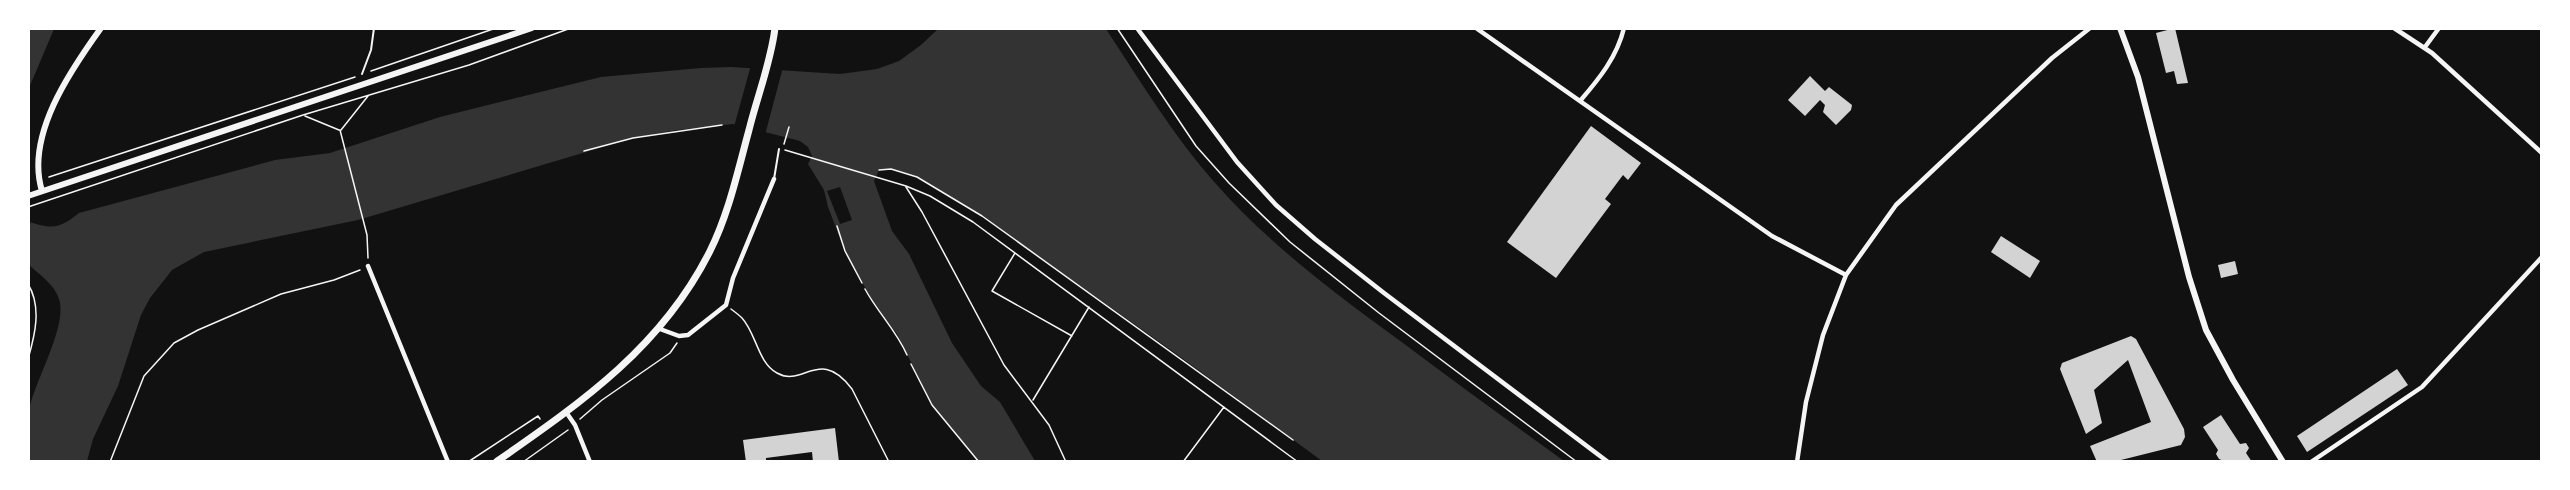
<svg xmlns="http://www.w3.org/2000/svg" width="2570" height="490" font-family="Overpass,sans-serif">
<rect width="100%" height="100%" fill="#111"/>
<!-- water -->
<path fill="#333" d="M29,28L54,29L29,88L28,29Z
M938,29H1106C1141,82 1174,137 1216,184C1271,246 1337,295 1403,343C1456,383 1510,422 1564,461H1322L1175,353L982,216L917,177L891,169L879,170L874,181L892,231L909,254L952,343L981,386L1000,402L1035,461H979L932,405L897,334L874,304L845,251L828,207L824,190L808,164L812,156L808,147L800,141L733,124L677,130L633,138L358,220L204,252L172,270L150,298L141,315L118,386L93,439L87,461H29C29,445 26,426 29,410C34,382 68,326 59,299C55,285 39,274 29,265V222C53,229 59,229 79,213L275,160L330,153L440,117L601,77L701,68L731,67L840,74L877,69L899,61L921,45Z"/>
<!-- pier -->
<path fill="#111" d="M751,65L783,67L765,135L734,127Z
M840,187L852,220L840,224L827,191Z"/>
<!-- building -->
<path fill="#d3d3d3" d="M2175,28L2188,83L2177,84L2174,71L2166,73L2156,33Z
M1810,76L1825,91L1829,87L1852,105L1851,110L1836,125L1823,112L1825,105L1820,100L1805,116L1788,100Z
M1591,126L1641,163L1628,180L1623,175L1605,199L1611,204L1556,278L1507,242Z
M2001,236L2040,261L2030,278L1991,252Z
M2235,261L2238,274L2221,278L2218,265Z
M2131,336L2136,339L2184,429L2185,437L2181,445L2113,462H2097L2090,446L2151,422L2128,360L2094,390L2102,423L2086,434L2060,369L2062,363Z
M2397,369L2408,385L2307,452L2297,436Z
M2221,415L2240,444L2246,443L2249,448L2246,453L2252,462H2226L2219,459L2216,454L2218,450L2203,427Z
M835,428L839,462H813L812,452L766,458V462H746L743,440Z"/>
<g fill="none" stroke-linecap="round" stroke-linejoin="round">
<!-- path -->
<path stroke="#f5f5f5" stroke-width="1.5" d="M1117,28L1196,146L1229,183L1290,242L1379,313L1577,462
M371,71L496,28
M305,116L339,130
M340,130L367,235L368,258
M341,130L368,96
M784,144L789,127
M785,150L906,186L930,196L973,222L1298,462
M584,151L633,138L722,125
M879,170L891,169L917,177L982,216L1293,440
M49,177L355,77
M906,187L922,212L1004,365L1049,425L1066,462
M28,207L303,115L469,65L571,28
M837,226L845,251L862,283
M1015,253L992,291L1072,336
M28,284C42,307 35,335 28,359
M865,289C878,313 896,330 907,355
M731,309C735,312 739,315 742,318C756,333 758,363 777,373C803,388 820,346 852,389L889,462
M911,364L932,405L979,462
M1033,400L1089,307
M580,419L602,400L670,353L677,343
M110,462L144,376L174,343L198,330L281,294L334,280L360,270
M468,462L538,416L540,419
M523,462L568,430
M1183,462L1224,407"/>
<!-- service -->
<path stroke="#f5f5f5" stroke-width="2" d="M362,74L371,50L374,28
M774,179L779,149"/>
<!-- minor -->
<path stroke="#f5f5f5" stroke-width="4.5" d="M1137,28L1237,162L1276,205L1315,239L1384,293L1608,462
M1476,28L1772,236L1846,275
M2394,28L2432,53L2542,153
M2425,47L2439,28
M1580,101C1599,79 1617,57 1624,28
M368,266L448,462
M660,329L679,336L688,335L726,305L733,278L774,179
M566,412L575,425L590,462
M1797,462L1806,402L1823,335L1846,275L1896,205L2052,58L2090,28
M2311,462L2422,387L2542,257"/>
<!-- secondary -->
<path stroke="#f5f5f5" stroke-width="6" d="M2120,28L2138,77L2189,277L2206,330L2233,380L2283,462
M42,191C25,136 70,71 101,28
M28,196L532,28"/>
<!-- primary -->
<path stroke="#f5f5f5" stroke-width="7" d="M496,462C582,402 662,347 710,251C729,213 738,170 749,130C757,97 771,62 775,28"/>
</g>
<!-- border -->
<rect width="2570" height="490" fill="none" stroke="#ffffff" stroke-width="60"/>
</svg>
